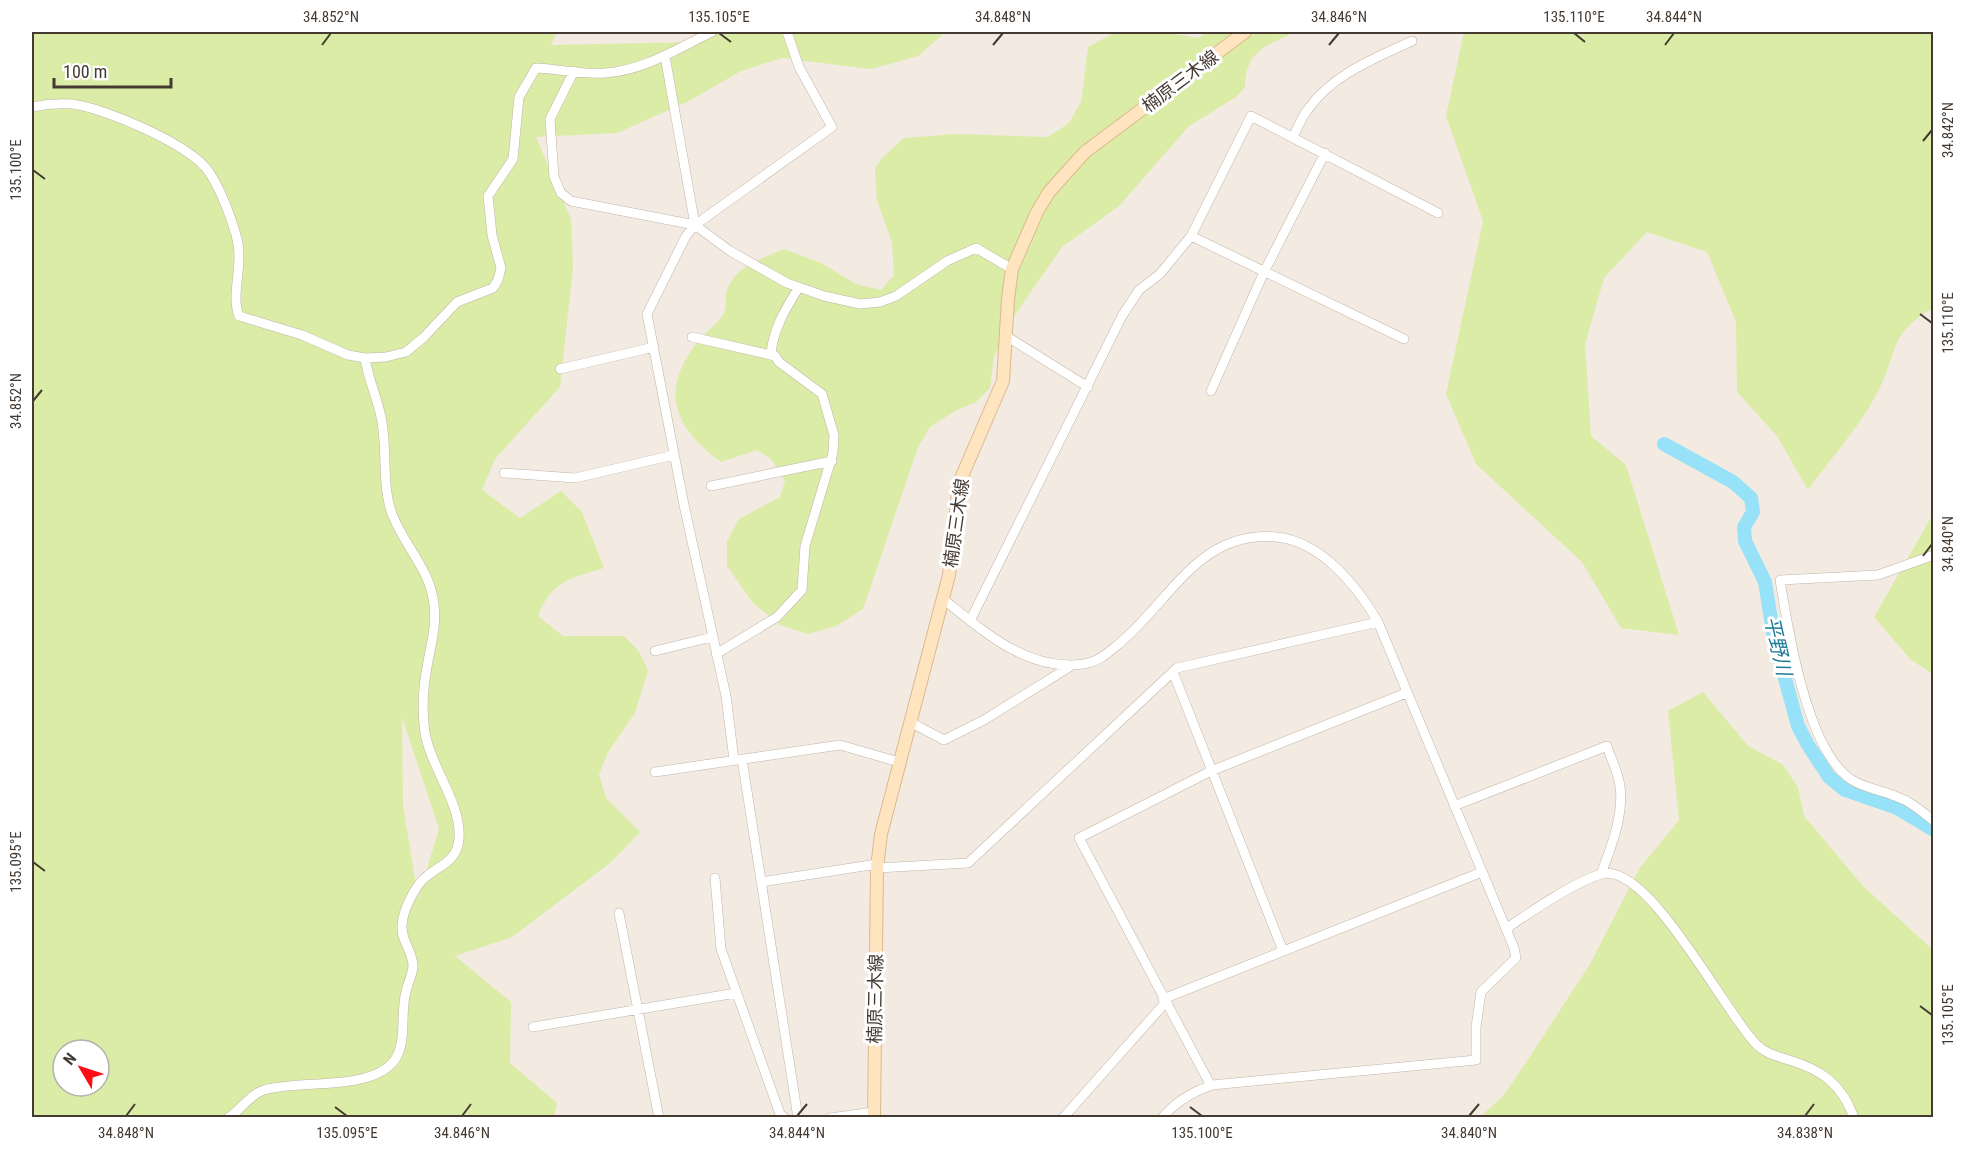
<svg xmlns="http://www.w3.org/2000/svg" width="1965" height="1149" font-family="'Roboto Condensed','Noto Sans JP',sans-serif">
<rect width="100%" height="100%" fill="#f3ebe2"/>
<!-- green -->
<path fill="#daeca6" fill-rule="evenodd" d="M32,32H557L551,45L698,42L712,32H942L940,37L918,56L871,69L782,58L741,71L687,102L617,133L536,137L571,219L573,267L560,387L495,459L482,490L520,518L561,491L582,512L604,568C571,578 551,581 538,616L563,636H624L638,650L648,670L635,713L608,752L599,774L606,798L640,832L610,863L512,937L455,956L511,1002L510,1063L557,1103L554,1117H32ZM402,717L439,829L418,898L403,805ZM63,1050H99V1086H63Z
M1162,32L1199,38L1205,32H1295C1266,46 1246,50 1245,87L1236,97L1189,126L1119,206L1062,247L1010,322L994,357L990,388L976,402L955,411L930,427L918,447L863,609L836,626L808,634L780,625L753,603L727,566V541L739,519L780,497L785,481L771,459L757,450L721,462C673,427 659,389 699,340C706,332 719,323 724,313C727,306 725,297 727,290C736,265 762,259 784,249L821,263L856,284L881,290L894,275L892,242L877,201L875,168L882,158L904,138L955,134L1048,137L1069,123L1081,102L1088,47L1114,33Z
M1464,32H1933V308C1884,337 1900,354 1875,397C1857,430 1830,459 1808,490L1777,436L1737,392L1736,322L1707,252L1647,232L1604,278L1585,344L1591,436L1626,465L1679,635L1621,628L1582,562L1476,464L1446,394L1483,221L1446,116Z
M1933,514V674L1911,660L1874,617Z
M1703,692L1748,746L1782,764L1798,787L1804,816L1863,886L1933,950V1117L1479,1118L1503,1096L1527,1061L1590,964L1639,869L1679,820L1668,711Z"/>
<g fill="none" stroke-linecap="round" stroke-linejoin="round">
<!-- river -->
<path stroke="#97e2f8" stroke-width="14" d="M1664,444L1733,482L1751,498L1753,512L1744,527L1745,541L1765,582L1774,638L1798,726L1808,745L1829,777L1845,790L1897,808L1934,830"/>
<!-- minor casing -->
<g stroke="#c2b3a7" stroke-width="10">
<path id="minor" d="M665,56L695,225
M574,71L550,119L554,177L561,193L571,201L695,225L730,251L787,283L824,296L860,304L880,302L896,296L947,261L976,248L1012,269
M32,107C46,104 58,103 72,104C105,108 191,145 209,172C221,190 230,215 236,235C245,264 230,293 239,316L302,335L348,355L365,358L386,357L406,352L424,337L457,302L493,288L498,280L501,268L492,235L488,196L513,159L519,97L536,68C559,69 583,75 605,73C643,71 678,48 712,32
M1293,137C1298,127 1302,116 1309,108C1333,74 1376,58 1412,41
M1191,236L1404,339
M1006,336L1088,387
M692,337L775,356L779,362L822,394L834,435L833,453L805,546L802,590L777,617L716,654
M771,354C773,329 786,308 799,287
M560,369L654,347
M1211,391L1264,272L1325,153
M504,473L575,478L674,455
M711,486L832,461
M1934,555L1878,575L1780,580C1788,630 1807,752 1852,780C1864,788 1881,790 1895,796C1910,801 1921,811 1934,821
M943,599C983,631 1028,672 1083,664C1099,662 1109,652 1121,642C1172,599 1199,530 1277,537C1322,542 1357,586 1378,622L1514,948L1516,958L1481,992L1476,1027V1060L1212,1085C1192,1092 1176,1101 1162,1118
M970,621L1122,316L1139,290L1160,274L1191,236L1251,116L1438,213
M655,651L712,637
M1173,672L1283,951
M910,722L944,740L984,720L1071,666
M742,759L798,1118
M734,760L726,696L684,505L647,314L686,236L695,225L832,127L799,67L787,32
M655,772L840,745L899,762
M1454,806L1607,746C1611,759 1618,772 1620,786C1624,815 1611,848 1601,874
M877,868L968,863L1177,668L1378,622
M715,878L721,949L780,1114L785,1118
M761,882L877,864
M619,913L659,1118
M1507,928C1529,913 1577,880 1602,874C1649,862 1725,1014 1757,1045C1766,1054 1777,1056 1789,1060C1822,1070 1842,1084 1854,1118
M1163,999L1482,872
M533,1027L736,993
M1211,1086L1079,838L1211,771L1406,693
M228,1118C240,1111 250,1094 264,1090C299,1080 360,1090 388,1067C410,1050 399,1015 406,992C408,982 413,974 413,965C412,950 401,941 402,925C403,910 415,885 427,876C442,864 457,861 459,839C462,804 431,768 425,733C422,712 423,688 427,667C431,643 438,623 433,598C428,568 403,543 392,514C381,483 388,449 381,417C377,397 368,379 365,358
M830,1118L874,1112
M1063,1118L1165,1003"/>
</g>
<!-- secondary casing -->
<g stroke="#dbb98e" stroke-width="14">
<path id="secondary" d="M874,1118L877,868L881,834L949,575L959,483L1003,381L1008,299L1012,269L1037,212L1049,192L1085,152L1245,32"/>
</g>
<!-- minor -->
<use href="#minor" stroke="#fff" stroke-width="9"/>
<!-- secondary -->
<use href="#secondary" stroke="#ffe4c0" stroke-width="12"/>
</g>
<!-- ticks -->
<path fill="none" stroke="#453a32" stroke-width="2" d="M719,33L731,42M1574,33L1585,42M322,45L331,33M993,45L1003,33M1329,45L1339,33M1665,45L1674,33M1923,141L1932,130M33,170L45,179M1920,314L1932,323M33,401L42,390M1923,556L1932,544M33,862L45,871M1920,1006L1932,1015M335,1107L347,1116M1190,1107L1202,1116M126,1116L135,1104M462,1116L471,1104M797,1116L807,1104M1469,1116L1479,1104M1805,1116L1814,1104"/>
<g text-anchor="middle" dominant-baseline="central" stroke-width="6" stroke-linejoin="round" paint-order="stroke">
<!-- street labels -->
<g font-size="18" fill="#453a32" stroke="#fff">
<text transform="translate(1180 81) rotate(-37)">楠原三木線</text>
<text transform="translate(956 523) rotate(-82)">楠原三木線</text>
<text transform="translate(875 999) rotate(-89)">楠原三木線</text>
</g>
<!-- water labels -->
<g font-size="20" font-style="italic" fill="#1e7c99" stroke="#fff">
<text transform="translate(1778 646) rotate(77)">平野川</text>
</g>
</g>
<!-- border -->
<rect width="1965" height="1149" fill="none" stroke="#ffffff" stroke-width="66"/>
<!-- north arrow -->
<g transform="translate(81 1068) rotate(309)"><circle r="28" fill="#ffffff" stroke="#b5b0ad" stroke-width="1.5"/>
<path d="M0-4.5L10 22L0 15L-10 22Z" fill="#ff0d17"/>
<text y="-9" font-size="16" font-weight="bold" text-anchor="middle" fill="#453a32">N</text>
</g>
<!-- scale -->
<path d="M54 78v9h117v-9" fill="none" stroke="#453a32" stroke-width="3"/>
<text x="63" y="78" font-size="18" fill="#453a32" stroke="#ffffff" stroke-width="4.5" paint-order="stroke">100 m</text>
<rect x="33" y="33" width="1899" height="1083" fill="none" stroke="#453a32" stroke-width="2"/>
<g font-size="15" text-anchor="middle" fill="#453a32">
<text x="331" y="22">34.852°N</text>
<text x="719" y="22">135.105°E</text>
<text x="1003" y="22">34.848°N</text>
<text x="1339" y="22">34.846°N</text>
<text x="1574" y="22">135.110°E</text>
<text x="1674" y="22">34.844°N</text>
<text transform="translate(1948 130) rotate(-90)" y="5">34.842°N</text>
<text transform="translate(16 170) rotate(-90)" y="5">135.100°E</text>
<text transform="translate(1948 323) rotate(-90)" y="5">135.110°E</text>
<text transform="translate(16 401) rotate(-90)" y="5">34.852°N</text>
<text transform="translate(1948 544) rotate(-90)" y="5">34.840°N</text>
<text transform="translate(16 862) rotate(-90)" y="5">135.095°E</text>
<text transform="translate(1948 1015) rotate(-90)" y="5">135.105°E</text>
<text x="126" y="1138">34.848°N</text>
<text x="347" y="1138">135.095°E</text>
<text x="462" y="1138">34.846°N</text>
<text x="797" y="1138">34.844°N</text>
<text x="1202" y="1138">135.100°E</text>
<text x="1469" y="1138">34.840°N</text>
<text x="1805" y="1138">34.838°N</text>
</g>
</svg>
